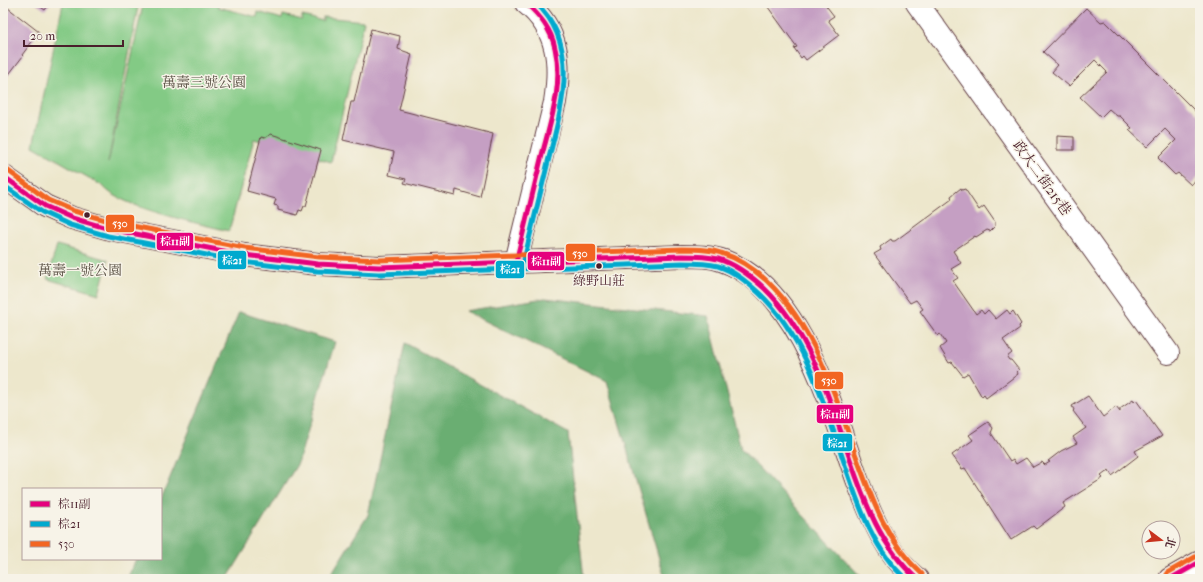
<svg xmlns="http://www.w3.org/2000/svg" width="1203" height="582" font-family="'IM FELL French Canon','Noto Serif TC',serif">
<rect width="100%" height="100%" fill="#f7f3e8"/>
<filter id="ink" filterUnits="userSpaceOnUse"><feTurbulence type="fractalNoise" baseFrequency=".025" numOctaves="2"/><feDisplacementMap in="SourceGraphic" scale="8" xChannelSelector="R" yChannelSelector="G"/><feConvolveMatrix kernelMatrix="1 2 1 2 8 2 1 2 1" color-interpolation-filters="sRGB"/></filter>
<filter id="wash" filterUnits="userSpaceOnUse"><feTurbulence type="fractalNoise" baseFrequency=".012" numOctaves="4" result="noise"/><feDisplacementMap in="SourceGraphic" scale="16" xChannelSelector="R" yChannelSelector="G"/><feGaussianBlur stdDeviation="0.9" result="paint"/><feColorMatrix in="noise" values="0 0 0 0 0 0 0 0 0 0 0 0 0 0 0 0 0 1.4 0 .05"/><feComposite in="paint" operator="in"/></filter>
<g filter="url(#wash)">
<rect width="100%" height="100%" fill="#ede7cc"/>
<!-- green -->
<path fill="#83ca85" stroke="#667458" d="M63,3H141L138,7L108,163L142,9L147,3H218V7L257,17L258,12L282,19L283,15L302,20V16L323,21V17L364,21L331,162L254,139L229,231C201,224 118,207 103,186L33,146Z
M57,245L108,260L99,294L47,279Z"/>
<!-- forest -->
<path fill="#6aae72" stroke="#5a664e" d="M545,298L708,316L741,449L863,579H665L607,381L465,311Z
M239,312L335,342L298,463L227,579H127L136,559H161V499Z
M405,343L568,433L584,579H328L368,515Z"/>
<g id="blocks">
<!-- building -->
<path fill="#c59fc3" d="M35,3H50L45,10Z
M765,3H824L834,16L828,20L839,35L806,60L803,56L801,58L794,48L797,47Z
M3,4L39,32L22,55L23,56L3,82Z
M1086,8L1101,22L1105,21L1200,116V175L1191,185L1178,173L1175,175L1158,158L1176,140L1165,129L1147,147L1129,130L1132,128L1120,116H1117L1109,109L1101,117L1080,97L1107,72L1095,60L1069,86L1052,72L1058,65L1043,52Z
M371,29L400,36L398,49L412,54L399,110L493,134L480,197L456,190L455,196L404,183L406,179L389,175L394,152L343,140L351,102H354Z
M271,134L321,150L306,206H304L302,211L299,210L297,215L278,210V206L274,205L276,199L247,191L261,137L265,138Z
M1057,136L1074,137V150H1057Z
M961,188L962,190L965,189L979,210L984,206L995,222V226L990,231L987,230L976,237L975,236L953,251L961,263L951,269L958,278L953,281L976,314L981,310L984,314L988,310L996,319L1007,310L1010,314L1013,311L1021,324L1019,326L1020,328L1003,340L1012,353L1007,357L1009,360H1011L1019,370L1017,372L1018,374L986,398L984,395L982,397L968,373L963,376L952,362L949,363L940,348L946,343L940,334L938,336L920,311L923,309L916,300L910,303L874,254L881,250L880,247L891,239L892,241H895L952,199L951,196Z
M1088,396L1103,417L1116,407L1120,412V409L1133,400L1134,402L1136,400L1162,436L1135,451L1138,456L1112,476L1109,470L1101,476L1103,478L1063,503L1065,507L1036,529L1033,526L1011,540L965,468L962,469L952,455L973,440L969,435L988,422L993,428L991,433L1010,461L1013,459L1016,464L1026,458L1033,467L1042,462L1045,465L1050,462L1048,461L1061,451L1077,443L1073,437L1086,428L1073,411L1074,410L1072,406Z"/>
</g>
</g>
<g filter="url(#ink)">
<use href="#blocks" fill-opacity="0" stroke="#623d43" stroke-width="1"/>
<g fill="none" stroke-linecap="round" stroke-linejoin="round">
<!-- minor casing -->
<g stroke="#623d43" stroke-width="24">
<path id="minor" d="M917,3L1168,353
M516,262L555,102C561,63 559,30 526,3"/>
</g>
<!-- tertiary casing -->
<g stroke="#623d43" stroke-width="24">
<path id="tertiary" d="M3,176L45,206L72,218L110,229L244,255L318,264L379,267L682,256C696,256 711,256 724,261C801,289 833,412 858,482C871,516 887,556 917,579
M1170,579L1200,562"/>
</g>
<!-- minor -->
<use href="#minor" stroke="#fff" stroke-width="22"/>
<!-- tertiary -->
<use href="#tertiary" stroke="#fff" stroke-width="22"/>
<!-- bus-1 casing -->
<g stroke="#f7f3e8" stroke-width="8">
<path id="bus-1" d="M3,176L45,206L72,218L110,229L244,255L318,264L379,267L682,256C694,256 706,256 718,259C735,264 751,276 764,288C810,332 830,400 850,459C865,503 881,547 917,579
M516,262C524,228 533,193 541,159C550,123 564,85 555,48C551,29 540,16 526,3
M1170,579L1200,562"/>
</g>
<!-- bus-2 casing -->
<g stroke="#f7f3e8" stroke-width="8">
<path id="bus-2" d="M3,185L42,212L70,225L108,236L243,262L317,271L379,274L682,263C694,263 707,263 718,266C734,271 747,282 759,293C807,338 826,410 847,471C860,509 875,552 906,579
M523,264C531,231 539,199 547,166C560,112 583,47 536,3"/>
</g>
<!-- bus-3 casing -->
<g stroke="#f7f3e8" stroke-width="8">
<path id="bus-3" d="M7,170L48,200L74,211L112,222L245,248L319,257L379,260L682,249C695,249 709,249 721,253C738,258 754,269 767,281C814,326 835,393 855,453C871,497 886,542 922,574
M1167,573L1197,556"/>
</g>
<!-- bus-1 -->
<use href="#bus-1" stroke="#e5007d" stroke-width="5"/>
<!-- bus-2 -->
<use href="#bus-2" stroke="#00a9ce" stroke-width="5"/>
<!-- bus-3 -->
<use href="#bus-3" stroke="#f26522" stroke-width="5"/>
</g>
</g>
<!-- markers -->
<g fill="#4a1f2b" stroke="#f7f3e8" stroke-width="1.5">
<circle cx="87" cy="215" r="3.5"/>
<circle cx="599" cy="266" r="3.5"/>
</g>
<g text-anchor="middle" dominant-baseline="central" stroke-width="3" stroke-linejoin="round" paint-order="stroke">
<!-- bus labels -->
<g font-size="13" fill="#4a1f2b" stroke="#f7f3e8">
<text x="599" y="280">綠野山莊</text>
</g>
<!-- park labels -->
<g font-size="14" fill="#5b5246" stroke="#f7f3e8">
<text x="204" y="82">萬壽三號公園</text>
<text x="80" y="270">萬壽一號公園</text>
</g>
<!-- street labels -->
<g font-size="14" fill="#4a1f2b" stroke="#f7f3e8">
<text transform="translate(1042 178) rotate(54)">政大二街215巷</text>
</g>
</g>
<g stroke="#f7f3e8" stroke-width="1.5">
<rect x="105" y="214" width="30" height="19" rx="4" fill="#f26522"/>
<rect x="156" y="232" width="38" height="19" rx="4" fill="#e5007d"/>
<rect x="565" y="243" width="31" height="19" rx="4" fill="#f26522"/>
<rect x="217" y="250" width="30" height="20" rx="4" fill="#00a9ce"/>
<rect x="527" y="251" width="38" height="20" rx="4" fill="#e5007d"/>
<rect x="495" y="260" width="30" height="19" rx="4" fill="#00a9ce"/>
<rect x="814" y="371" width="30" height="19" rx="4" fill="#f26522"/>
<rect x="816" y="404" width="38" height="20" rx="4" fill="#e5007d"/>
<rect x="822" y="433" width="31" height="19" rx="4" fill="#00a9ce"/>
</g>
<g font-size="11" text-anchor="middle" font-weight="bold" fill="#fff">
<text x="120" y="227">530</text>
<text x="175" y="245">棕11副</text>
<text x="580" y="257">530</text>
<text x="232" y="264">棕21</text>
<text x="546" y="265">棕11副</text>
<text x="510" y="273">棕21</text>
<text x="829" y="384">530</text>
<text x="835" y="418">棕11副</text>
<text x="837" y="447">棕21</text>
</g>
<!-- margin -->
<rect width="1203" height="582" fill="none" stroke="#f7f3e8" stroke-width="16"/>
<!-- legend -->
<rect x="22" y="488" width="140" height="72" fill="#f7f3e8" stroke="#b29e9c"/>
<rect x="30" y="501" width="20" height="6" fill="#e5007d" stroke="#b29e9c"/>
<text x="58" y="508" font-size="12" fill="#4a1f2b">棕11副</text>
<rect x="30" y="521" width="20" height="6" fill="#00a9ce" stroke="#b29e9c"/>
<text x="58" y="528" font-size="12" fill="#4a1f2b">棕21</text>
<rect x="30" y="541" width="20" height="6" fill="#f26522" stroke="#b29e9c"/>
<text x="58" y="548" font-size="12" fill="#4a1f2b">530</text>
<!-- north arrow -->
<g transform="translate(1161 540) rotate(106)"><circle r="19" fill="#f7f3e8" stroke="#b29e9c"/>
<path d="M0-3L7 15L0 10L-7 15Z" fill="#c8321e"/>
<text y="-6" font-size="11" font-weight="bold" text-anchor="middle" fill="#4a1f2b">北</text>
</g>
<!-- scale -->
<path d="M24 40v6h99v-6" fill="none" stroke="#4a1f2b" stroke-width="2"/>
<text x="30" y="40" font-size="12" fill="#4a1f2b" stroke="#f7f3e8" stroke-width="3" paint-order="stroke">20 m</text>
</svg>
